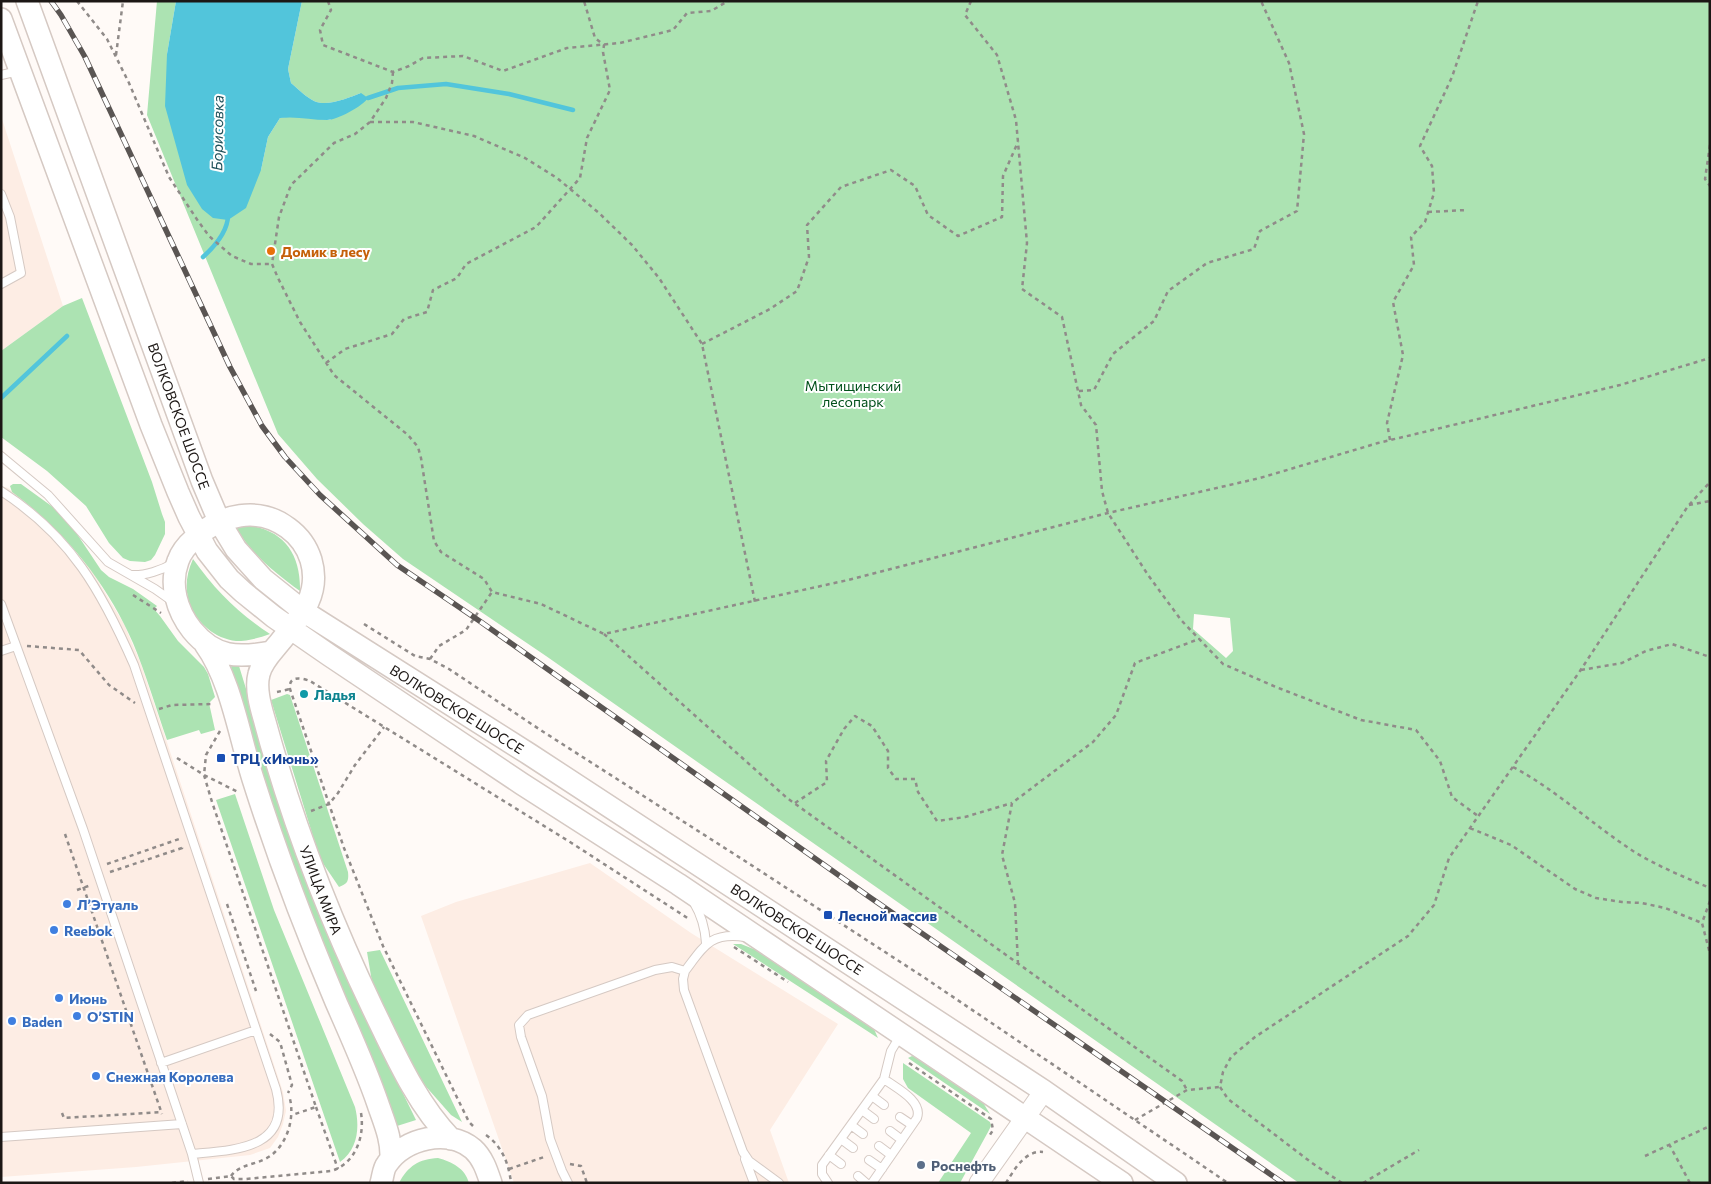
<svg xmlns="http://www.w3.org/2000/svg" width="1711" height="1184" font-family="Commissioner,sans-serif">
<rect width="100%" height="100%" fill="#fffaf7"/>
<!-- built -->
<path fill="#fdede4" d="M1,116L63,306L1,351Z
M1,486L8,488L30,504L47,519L82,559L92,571L124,624L141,664L283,1092L286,1111L283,1124L278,1137L270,1148L250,1155L136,1167L1,1177Z
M590,863L691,933L838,1024L770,1130L789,1183H514L421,916L456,902Z"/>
<!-- green -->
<path fill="#ace3b2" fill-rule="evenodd" d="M157,1H176L167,54L261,170L268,137L280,118L292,116L330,120L361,93C348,98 327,107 314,101C306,97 298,89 291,83L288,69L302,1H1710V1183H1299L546,656L403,559L363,524L317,479L278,434L147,115ZM1194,614L1230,618L1233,651L1226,658L1193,629Z
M82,298L152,482L162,514L165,522V534L155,555L151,560L145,562L130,561L123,558L109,543L86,506L47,471L1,437V351L63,306Z
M13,484H21L57,510L69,522L101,570L109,577L133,589L157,606L154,609L160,616L178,641L204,667L208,674L215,697L209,703L215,730L201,734L199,730L167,740C156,708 146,674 133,643C107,583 64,530 12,492L10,486Z
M247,525C284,530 301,554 300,591C274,572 251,554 235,526Z
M193,559C216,591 237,612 270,634C259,638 248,641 236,641C226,640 215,635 208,629C186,611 181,585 193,559Z
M232,665L239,666L276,786L366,1018L416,1120L397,1126L297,878L268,791L231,667Z
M287,694L290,695L348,872C349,882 347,884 339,887L320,859L271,700Z
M235,794L274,910L355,1107C360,1127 358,1149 340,1162L216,800Z
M733,944H741L756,950L869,1024L873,1027L878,1038Z
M380,950L462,1122L451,1115L414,1073L372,982L367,952Z
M912,1056L916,1057L982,1101L990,1114L908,1058Z
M903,1063L990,1122L991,1126L988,1132L960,1183H938L971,1133L908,1088L903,1079Z
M438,1158C452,1162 465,1168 469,1183H399C408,1166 419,1159 438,1158Z"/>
<!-- water -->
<path fill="#52c5db" d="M176,1H302L288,69L291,83C298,89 306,97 314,101C327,107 348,98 361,93L368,98C363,106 337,120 327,120C311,120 297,116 280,118L268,137L261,170L246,208L228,220L213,218L202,209L187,185L165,106L167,54Z"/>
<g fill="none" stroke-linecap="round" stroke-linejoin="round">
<!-- stream -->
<path stroke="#52c5db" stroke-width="4.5" d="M368,98L398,88L446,84L509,94L573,110
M203,257C214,247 228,231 228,215
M1,398L67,336"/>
<!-- service casing -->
<g stroke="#d5c9c3" stroke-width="10">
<path id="service" d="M1,75L19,71
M1,194L10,217L21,273L1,284
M1,456L48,495L108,562L155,589L172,601
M1,491C71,536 102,592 134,665L276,1089C292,1149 235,1150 192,1154
M131,575C145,576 162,570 174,563
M1,604L83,829L192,1154L199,1183
M1,651L16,646
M694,903C702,916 705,928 706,943
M685,971C704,946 710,932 745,937
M161,1063L256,1030
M872,1096L884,1105
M862,1110L874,1119
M900,1117L912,1125
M851,1125L863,1134
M890,1131L902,1140
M1,1137L182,1124
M841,1139L853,1148
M879,1146L891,1155
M829,1155L841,1164
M745,1159L754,1183
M869,1160L882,1169
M858,1176L866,1183
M568,1183L562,1171L550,1139L542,1096L521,1037L519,1025L528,1015L655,970L672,967L685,971L683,979L684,990L743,1152L749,1161L779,1183
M828,1183L822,1174V1165L884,1079L891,1051L900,1036
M872,1183L917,1118C923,1101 896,1088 884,1079"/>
</g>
<!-- tertiary casing -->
<g stroke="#d5c9c3" stroke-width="21">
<path id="tertiary" d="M979,1183L1044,1091"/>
</g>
<!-- secondary casing -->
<g stroke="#d5c9c3" stroke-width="24">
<path id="secondary" d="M27,1L202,481L219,521L236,549L263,579L303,611L529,754L1044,1091L1176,1183
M1,19L151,425L178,492L189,517L207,551L229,579L243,592L274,617L329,655L522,784L678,884L1122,1183
M205,644C231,680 239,735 253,779C277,855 305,929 336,1002C351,1036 366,1069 378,1104C384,1122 392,1139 391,1159
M271,652C238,658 215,658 192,630C177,611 169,585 178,561C181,552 188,544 195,538C221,514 259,506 288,528C299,536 307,547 311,560C321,594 301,616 280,642C272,652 262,661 259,674C255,689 261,708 265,722C292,822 329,917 373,1009C395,1054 416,1103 451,1139
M381,1183C383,1177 383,1169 387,1164C404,1138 448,1128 473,1149C483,1158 487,1171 491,1183"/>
</g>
<!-- path -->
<path stroke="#908b89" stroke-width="2.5" stroke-dasharray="4 4" stroke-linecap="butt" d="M77,1L107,39L129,83L169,177L198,221L209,236L232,256L251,264H272
M328,1L331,10L320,30L323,45L393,72L409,66L423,58L463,56L503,71L567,48L620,43L673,30L687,13L711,11L728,1
M971,1L965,15L997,55L1016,120L1027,243L1022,289L1062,317L1081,405L1096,425L1102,491L1108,513L1148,575L1181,620L1223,664L1276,687L1361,720L1416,730L1440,761L1452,797L1478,816
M116,55L123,1
M393,72L392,83L386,98L370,122L355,134L334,143L291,185L279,217L272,264L278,278L300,322L334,375L408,435L418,447L421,458L434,541L441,552L484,579L492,592L541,604L604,634L848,580L1108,513L1260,478L1378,443L1620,385L1710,358
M370,122H413L474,136L525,158L557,178L599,213L632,245L659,278L702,344L755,602
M1710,145L1705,179L1710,186
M1428,212L1467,210
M702,344L770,309L797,291L809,257L807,225L841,187L891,170L915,186L928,215L958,236L1002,217L1003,176L1018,142
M326,363L345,349L392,334L404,319L427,312L433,290L457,278L466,264L536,227L580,178L587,138L610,90L603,52L604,45L595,38L584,1
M1079,391L1094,390L1113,354L1154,321L1168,291L1207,263L1254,249L1260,231L1297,211L1304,134L1289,63L1261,1
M1390,440L1387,423L1403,355L1393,302L1414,265L1411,237L1425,222L1434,193L1432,166L1420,146L1452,77L1478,1
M1689,505L1710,501
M133,595L161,613
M364,624L415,656L430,659L449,669L542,731L745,861L925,978L1228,1183
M604,634L787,798L1182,1081L1187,1090
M27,646L79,650L109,685L135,703
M430,659L439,646L466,630L492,592
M1581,670L1622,663L1646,651L1672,644L1710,657
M277,692L290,689
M159,709L172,705L213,704
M220,731L206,755L204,775L212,802L316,1107L292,1115
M177,758L204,775L238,792
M1513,767C1556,790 1592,824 1633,851C1657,866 1684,877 1710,888
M795,803L827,782L826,761L844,729L855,716L872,726L888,751V768L896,779H915L918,792L937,821L965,817L1012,803
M311,811L329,804L338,793L355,765L384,727
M1470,828L1511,845L1575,889L1596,898L1622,902L1642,903L1665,908L1702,923
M65,834L162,1114
M107,864L179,839L180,842
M110,872L182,848L181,845
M77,890L91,885
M1710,901L1702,923L1710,954
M227,904L256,991
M734,947L788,982
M1018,964L1015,903L1002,855L1012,803L1093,742L1116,715L1135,663L1199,639
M270,1034L280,1042L292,1085L288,1093
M909,1063L991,1119L993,1130L988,1138
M316,1107L338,1169
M62,1113L64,1118L162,1112
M1135,1120L1187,1090L1220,1087
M473,1126L469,1122L383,946L344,848L290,689C288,675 302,678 310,681L570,842L689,919
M486,1135C502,1146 509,1164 511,1183
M1669,1144L1690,1183
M1645,1156L1710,1126
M570,1164L581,1166L587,1183
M509,1169L544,1157
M231,1176C239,1165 253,1165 265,1159C286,1149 295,1120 290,1099
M208,1179L231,1176L234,1179H246L331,1171C355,1164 365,1137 361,1113
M172,1183L188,1181
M1006,1183C1014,1170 1025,1150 1043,1152
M1342,1183L1312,1163L1228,1099L1220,1087L1223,1072L1231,1057L1255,1037L1408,936L1434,905L1449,858L1580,671L1688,506L1710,482
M1363,1183L1419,1150"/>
<!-- service -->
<use href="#service" stroke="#fff" stroke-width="8"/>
<!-- tertiary -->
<use href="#tertiary" stroke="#fff" stroke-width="19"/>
<!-- secondary -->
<use href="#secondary" stroke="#fff" stroke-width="21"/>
<!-- rail casing -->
<g stroke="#5a5553" stroke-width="5.5">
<path id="rail" d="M51,1L61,15L85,57L230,367L262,426L285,457L320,495L397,565L481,622L868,896L1283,1183"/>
</g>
<!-- rail -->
<use href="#rail" stroke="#fff" stroke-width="4" stroke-dasharray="11" stroke-linecap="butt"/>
</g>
<!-- markers -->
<circle fill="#e8710a" stroke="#fff" stroke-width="2" cx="271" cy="251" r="5"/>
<circle fill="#0f9aa8" stroke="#fff" stroke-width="2" cx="304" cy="694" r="5"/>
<g fill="#1a4fb4" stroke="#fff" stroke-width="2">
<rect x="216" y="753" width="10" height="10" rx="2.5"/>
<rect x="823" y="910" width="10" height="10" rx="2.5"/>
</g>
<g fill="#3f7fe0" stroke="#fff" stroke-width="2">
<circle cx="67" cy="904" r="5"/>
<circle cx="54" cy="930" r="5"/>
<circle cx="59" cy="998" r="5"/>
<circle cx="77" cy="1016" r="5"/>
<circle cx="12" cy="1021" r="5"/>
<circle cx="96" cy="1076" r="5"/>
</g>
<circle fill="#5c6f8a" stroke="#fff" stroke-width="2" cx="921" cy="1165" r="5"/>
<g text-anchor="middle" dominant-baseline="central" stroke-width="4" stroke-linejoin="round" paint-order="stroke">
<!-- food labels -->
<g font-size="14" font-weight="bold" fill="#c56008" stroke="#fff" text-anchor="start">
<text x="281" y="251">Домик в лесу</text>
</g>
<!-- park labels -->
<g font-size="14" fill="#01501a" stroke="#fff">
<text x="853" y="385">Мытищинский<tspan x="853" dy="16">лесопарк</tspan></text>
</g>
<!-- street labels -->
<g font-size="14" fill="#1c1715" stroke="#fff">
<text transform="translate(179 416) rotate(70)">ВОЛКОВСКОЕ ШОССЕ</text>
<text transform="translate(457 709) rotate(32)">ВОЛКОВСКОЕ ШОССЕ</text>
<text transform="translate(321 890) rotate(69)">УЛИЦА МИРА</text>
<text transform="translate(797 929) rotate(33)">ВОЛКОВСКОЕ ШОССЕ</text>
</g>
<!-- culture labels -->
<g font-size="14" font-weight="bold" fill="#0d838f" stroke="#fff" text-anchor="start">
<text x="314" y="694">Ладья</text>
</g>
<!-- transit labels -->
<g font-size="14" font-weight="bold" fill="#164399" stroke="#fff" text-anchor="start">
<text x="231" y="758">ТРЦ «Июнь»</text>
<text x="838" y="915">Лесной массив</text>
</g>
<!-- shop labels -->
<g font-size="14" font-weight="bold" fill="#366cbe" stroke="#fff" text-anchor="start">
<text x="77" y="904">Л’Этуаль</text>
<text x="64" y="930">Reebok</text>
<text x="69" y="998">Июнь</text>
<text x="87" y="1016">O’STIN</text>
<text x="22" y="1021">Baden</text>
<text x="106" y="1076">Снежная Королева</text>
</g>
<!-- service labels -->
<g font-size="14" font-weight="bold" fill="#4e5e75" stroke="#fff" text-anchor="start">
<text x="931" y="1165">Роснефть</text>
</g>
<!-- water labels -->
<g font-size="15" font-style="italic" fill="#21535c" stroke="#fff">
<text transform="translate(217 133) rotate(-89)">Борисовка</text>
</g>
</g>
<!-- border -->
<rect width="1711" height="1184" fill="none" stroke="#1c1715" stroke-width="5"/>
</svg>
